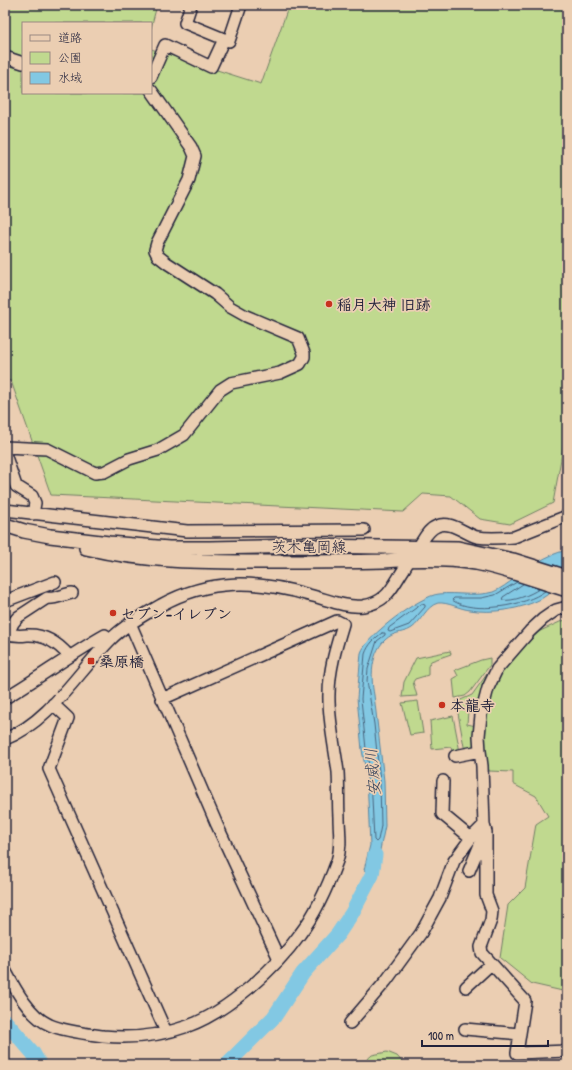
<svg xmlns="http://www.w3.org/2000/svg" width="572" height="1070" font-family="'Patrick Hand','Klee One',sans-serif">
<rect width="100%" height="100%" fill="#ebceb2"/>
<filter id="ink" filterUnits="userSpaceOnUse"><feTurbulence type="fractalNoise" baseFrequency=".025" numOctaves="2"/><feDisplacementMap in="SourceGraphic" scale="8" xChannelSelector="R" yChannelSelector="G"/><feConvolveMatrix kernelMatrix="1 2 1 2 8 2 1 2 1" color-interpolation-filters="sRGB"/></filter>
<g filter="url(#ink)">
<!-- green -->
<path fill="#c0d98f" stroke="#717e65" d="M5,5H157L151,28V23H23V93H151V49L261,84L289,5H567V426L553,503L510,524L480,519L451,496L423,494L403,512L51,495L11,381L5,380Z
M567,620V992L532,984L500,958L508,905L525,888L536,824L548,816L536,796L513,784V772L489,771L484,749V730L489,700L500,673L538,632L562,621Z
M450,651L451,654L431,661L428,666V675L415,679L413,682L417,696L402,697L404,682L416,658Z
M490,658V665L470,692L465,696L455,698L453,679L458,676L455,670L481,660Z
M492,667L478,711H468L467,724L476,726V750L465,752L456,702L472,695Z
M418,701L423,733L410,735L402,703Z
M453,716L460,752H452L451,747L432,749L430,721Z
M387,1052L397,1056L405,1065H361L372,1055Z"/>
<!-- water -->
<path fill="#82c8e3" stroke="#5c86a0" d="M567,550V577C559,585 551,593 541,599C522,609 492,614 470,610C460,609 448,602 438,603C426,606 421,622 412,628C407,632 398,632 392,635C371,646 370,675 374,695L384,781L385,826L375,874L372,875L364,870L370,845L367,777L362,750L357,698L361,653C366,636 421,595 439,594C456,592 476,597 493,592C501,589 508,583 514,579C533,565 544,556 567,550Z"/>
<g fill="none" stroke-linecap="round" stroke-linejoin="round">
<!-- shore -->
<path stroke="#48647e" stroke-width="1" d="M517,582L495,595L481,598H454L452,600C473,615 526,606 545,591
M523,584L503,597L502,600C513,602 530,595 539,589
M422,604L425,605V607L409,625L390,632L388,631L389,628Z
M382,633H385V635L377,641L368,669L367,681L374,724L380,781L381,826L378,840L376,842L374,840L371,777L366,749L361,699L365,654C368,645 375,638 382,633Z"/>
<!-- river -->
<path stroke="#82c8e3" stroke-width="15" d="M5,1021L33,1053L40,1065
M226,1065L274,1017L303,973L338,934L352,913L372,875L375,855"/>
<!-- minor casing -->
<g stroke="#22223b" stroke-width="14">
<path id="minor" d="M191,5L185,23L229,41L241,5
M5,57L23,63
M151,77L165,45L211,67L224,39
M5,447L47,449L95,473L104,472L129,459L158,450L184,435L220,390L231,383L280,373L300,364L304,357V353L298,338L246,316L230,307L215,294L167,263L158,256L155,250L157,243L189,180L195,156L191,147L151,90
M5,454L16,486L32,496L35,503L33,514
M5,510L187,531L364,530
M5,601L55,582
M130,623L217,825L279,959
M5,633C13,636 19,636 27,635C45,634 58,643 69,656
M8,634L13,623L18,617L47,598C54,600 64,594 72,593
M5,698C39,678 71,654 105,635L111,639
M53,704L68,718L49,769L166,1032
M5,739C49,722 78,672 111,639C125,625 144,615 161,605C210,578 257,580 309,595C326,599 345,608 363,606C388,602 392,587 404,569C409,560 415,552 421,543C425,537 429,529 437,526C451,520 465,534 477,537C489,539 502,538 514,537L567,516
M455,756L480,751
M443,781L442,814L471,838
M484,825L486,832V895L492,911L491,920L481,947L482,953L525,1001L517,1053L567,1051
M469,871L484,835
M5,970C15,989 30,1017 50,1025C63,1031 88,1034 103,1036C132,1039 160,1036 188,1026C227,1012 276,968 300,934C316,913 328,886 337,861C342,846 339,832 339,817C338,802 339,787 338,772C335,748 328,718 329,694C329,670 336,647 343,624L337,621L162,699
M466,987L491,964
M350,1023L386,981L421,933L440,898L454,861L471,838L484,825L482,766L480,751L479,736L481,715L488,688L497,669L530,631L543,619L556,610L567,607
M465,1029L520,1034"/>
</g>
<!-- major casing -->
<g stroke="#22223b" stroke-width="16">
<path id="major" d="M5,525L24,531L50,536L109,543L169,548H209L303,546L458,548L513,560L567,577
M86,548C145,562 201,562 262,562C302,562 343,562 384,561C414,559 445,558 476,563C507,569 537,581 567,590"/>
</g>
<!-- minor -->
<use href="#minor" stroke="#ebceb2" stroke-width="11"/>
<!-- major -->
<use href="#major" stroke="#ebceb2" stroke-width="13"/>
</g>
</g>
<!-- markers -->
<g fill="#c8321e" stroke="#ebceb2" stroke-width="1.5">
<circle cx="329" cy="304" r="4"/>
<circle cx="113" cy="613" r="4"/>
<rect x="87" y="657" width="8" height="8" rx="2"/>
<circle cx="442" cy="705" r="4"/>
</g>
<g text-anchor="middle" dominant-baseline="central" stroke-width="3.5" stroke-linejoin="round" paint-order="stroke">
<!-- poi labels -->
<g font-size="15" font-weight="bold" fill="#22223b" stroke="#ebceb2" text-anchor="start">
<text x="337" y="304">稲月大神 旧跡</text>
<text x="121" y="613">セブン-イレブン</text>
<text x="99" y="661">桑原橋</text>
<text x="450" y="705">本龍寺</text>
</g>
<!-- street labels -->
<g font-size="15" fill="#22223b" stroke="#ebceb2">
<text x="309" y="546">茨木亀岡線</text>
</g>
<!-- water labels -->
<g font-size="16" font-style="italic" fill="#35435d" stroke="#ebceb2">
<text transform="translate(372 772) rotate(-95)">安威川</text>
</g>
</g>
<!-- margin -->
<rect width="572" height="1070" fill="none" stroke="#ebceb2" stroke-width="20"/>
<rect x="10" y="10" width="552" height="1050" fill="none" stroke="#22223b" stroke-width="1.5" filter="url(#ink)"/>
<!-- legend -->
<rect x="22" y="22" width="130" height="72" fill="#ebceb2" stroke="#9b8982"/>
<rect x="30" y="35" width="20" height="6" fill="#ebceb2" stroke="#9b8982"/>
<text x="58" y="42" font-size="12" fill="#22223b">道路</text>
<rect x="30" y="52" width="20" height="12" fill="#c0d98f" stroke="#9b8982"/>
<text x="58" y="62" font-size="12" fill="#22223b">公園</text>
<rect x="30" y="72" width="20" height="12" fill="#82c8e3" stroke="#9b8982"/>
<text x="58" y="82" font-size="12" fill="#22223b">水域</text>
<!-- scale -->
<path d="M422 1040v6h126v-6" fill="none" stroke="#22223b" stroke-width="2"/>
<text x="428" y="1040" font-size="12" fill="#22223b" stroke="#ebceb2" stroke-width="3" paint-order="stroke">100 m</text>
</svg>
